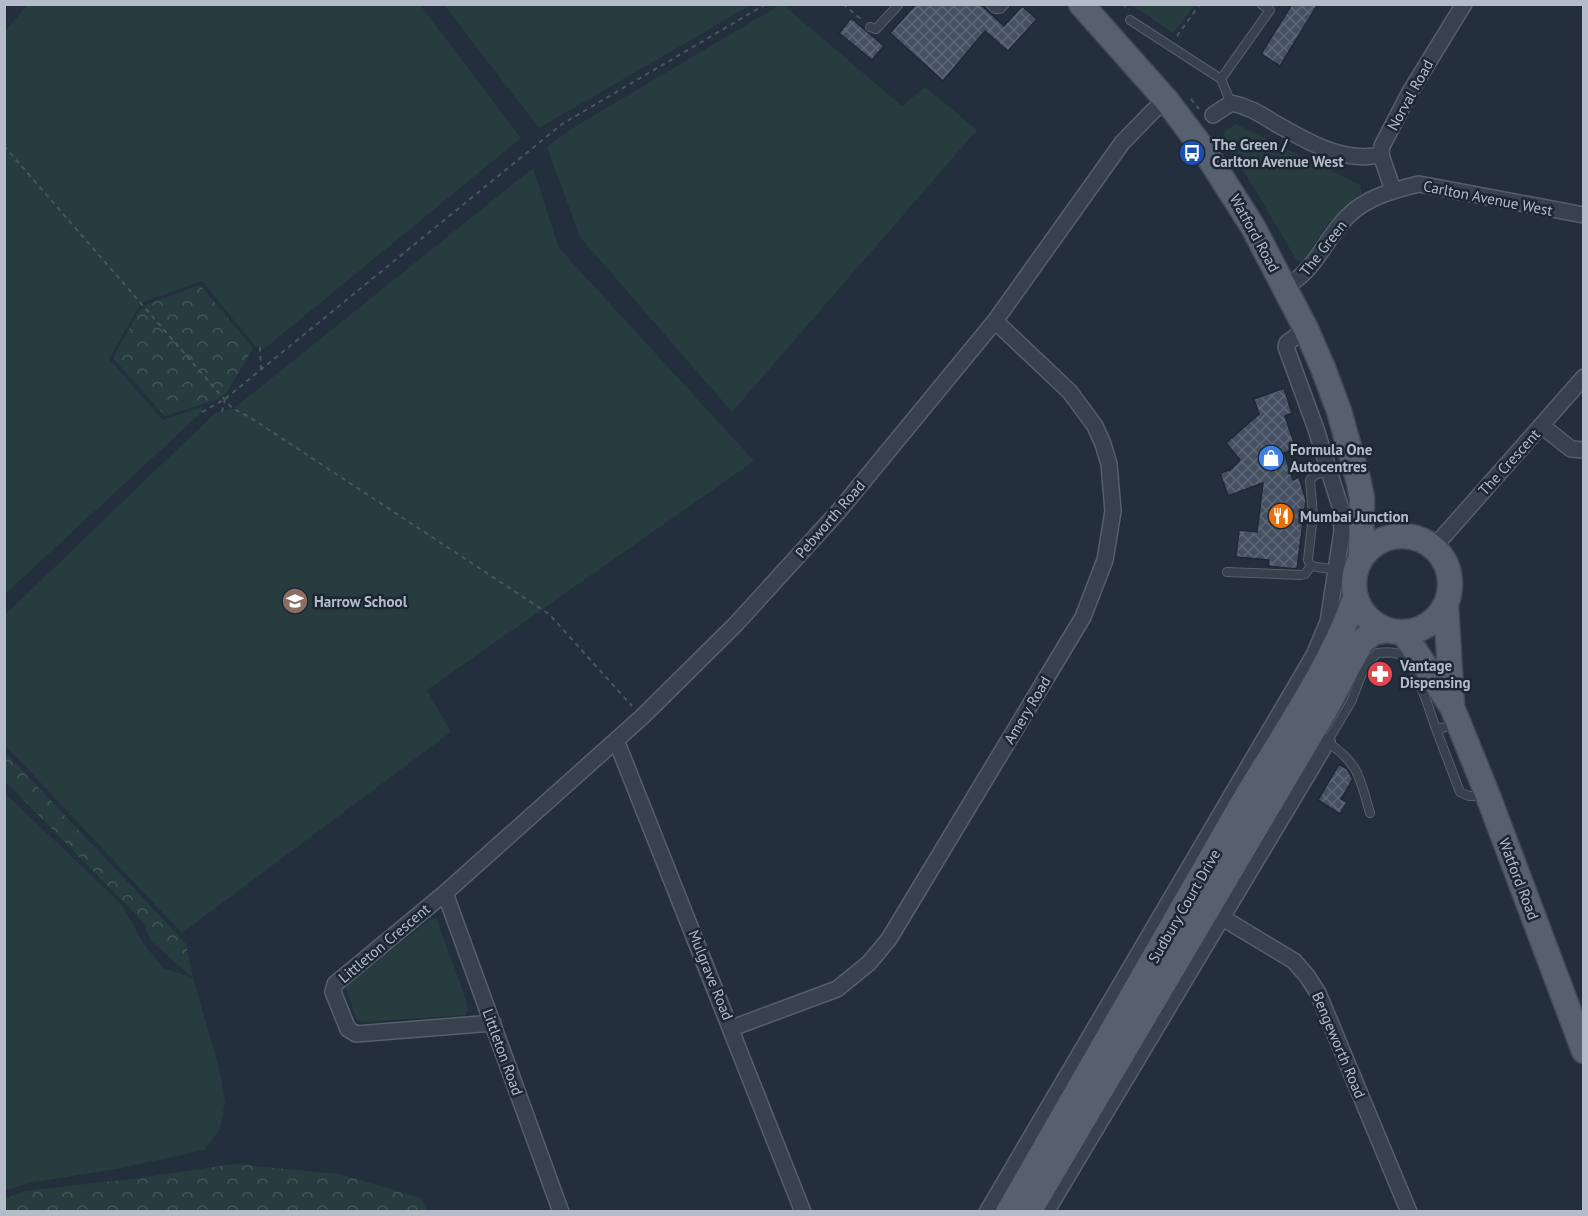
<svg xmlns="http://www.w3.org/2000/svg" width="1588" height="1216" font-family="'PT Sans',sans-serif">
<defs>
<pattern id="forest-crowns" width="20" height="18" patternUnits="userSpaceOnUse" patternTransform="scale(1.5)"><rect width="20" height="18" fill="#263c3f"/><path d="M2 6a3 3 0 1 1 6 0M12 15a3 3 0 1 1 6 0" fill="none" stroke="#435659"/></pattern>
<pattern id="building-cross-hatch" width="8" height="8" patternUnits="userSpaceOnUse" patternTransform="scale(1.5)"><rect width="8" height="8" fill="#455162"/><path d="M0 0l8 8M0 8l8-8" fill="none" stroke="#5d6877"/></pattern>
</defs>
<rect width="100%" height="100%" fill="#242f3e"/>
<!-- grass -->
<path fill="#263c3f" d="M27,5H420L521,138L264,349L255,346L202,281L141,303L109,359L163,420L202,407V412L5,594L4,33Z
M444,5H751L539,128Z
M780,5H783L902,106L925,87L977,130L732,412L580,237L547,147L571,129Z
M1132,5H1195L1173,33Z
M1236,124L1360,185L1362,193L1329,222L1304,259L1297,261L1255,189L1222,139L1225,131Z
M533,168L559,248L754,461L427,690L451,732L182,933L5,745V615L215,413L233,409Z
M4,792L123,906L143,943L163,968L193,978L219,1067L225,1102L220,1129L204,1150L117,1169L28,1183L5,1191Z
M432,918L437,920L467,1003L468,1010L465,1015L362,1022L356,1019L345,986Z"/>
<!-- forest -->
<path fill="url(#forest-crowns)" d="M200,285L253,348L227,392L218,399L165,416L113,358L139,311L148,304Z
M4,751L186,944L193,978L151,941L143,922L5,781Z
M234,1164L339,1174L421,1198L427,1211H5V1199L25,1191L140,1178Z"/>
<!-- building -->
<path fill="url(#building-cross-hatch)" stroke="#1f2835" stroke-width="1.5" d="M916,4H980L1004,26L1022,6L1037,19L1008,51L985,31L943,81L890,33Z
M1292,4H1318L1280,66L1261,54Z
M851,18L884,46L872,60L839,33Z
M1284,388L1292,413L1285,416L1296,448L1284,453L1293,480L1299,477L1306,500L1297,569L1268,566L1269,560L1236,557L1239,530L1257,532L1263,483L1228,496L1220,473L1230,470L1240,460L1226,443L1259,414L1254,399Z
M1339,764L1347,769L1353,779L1341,799L1347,802L1340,814L1318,800Z"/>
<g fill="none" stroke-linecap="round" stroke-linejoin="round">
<!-- lane casing -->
<g stroke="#565f6c" stroke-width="10">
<path id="lane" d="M990,4L995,9H1000L1005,4
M1130,20L1221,79L1231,103
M870,27L876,29L899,4
M1221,79L1270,10L1261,4
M1329,470L1315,475L1310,480L1313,515L1308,560L1311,566L1337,570
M1227,572L1301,575L1305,574L1311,566
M1436,729L1460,792L1469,796H1483
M1326,741C1359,764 1359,775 1370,813
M1327,742L1351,702L1365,666L1377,653C1386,652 1398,651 1405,658C1417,668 1430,712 1436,729L1455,725"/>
</g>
<!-- street casing -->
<g stroke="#565f6c" stroke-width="18">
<path id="street" d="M1213,115L1231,103C1247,106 1259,113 1273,122C1307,141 1341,163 1381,155
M1393,190L1381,155L1382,146L1410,92L1464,4
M1284,287C1315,273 1325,238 1348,216C1367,197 1394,190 1419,184L1584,215
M1542,426L1571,449L1584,450
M1434,547L1584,377
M616,740L803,1212
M445,893L561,1212
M1221,917L1294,961L1307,976L1318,993L1409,1212
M493,1023L356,1034L348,1029L333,992L335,984L445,893L642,717L736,624L838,512L995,321L1122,143L1153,111L1167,101
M732,1028L837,989L869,963L889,939L1083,617L1105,560L1113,511L1109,464L1103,444L1095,426L1070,392L995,321
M987,1212L1314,655L1328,622L1342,531L1340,506L1334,487L1316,429L1286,347L1287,343L1306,329
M1046,1212L1327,742"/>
</g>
<!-- primary casing -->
<g stroke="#414a57" stroke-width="27">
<path id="primary" d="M1081,4L1167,101L1204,150L1253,227L1306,329L1323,368L1339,411L1358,479L1362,498L1361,557
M1354 584a48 48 0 1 1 96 0a48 48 0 1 1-96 0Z
M1446,605L1452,705
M1403,632L1452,707L1488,796L1584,1051
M1008,1212C1086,1078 1162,943 1239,809C1279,740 1328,673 1355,598
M1029,1212L1324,712L1362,641L1373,633L1386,630"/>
</g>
<!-- path -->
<path stroke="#44595c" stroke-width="2" stroke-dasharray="4.5 4.5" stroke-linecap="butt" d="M843,4L862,20
M1122,4L1129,10
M1177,36L1200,4
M1191,99L1199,109
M4,146L232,408L251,418L549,614L632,706
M260,347L261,369
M202,412L225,399L562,124L766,4
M222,412L225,399"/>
<!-- lane -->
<use href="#lane" stroke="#38414e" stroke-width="8"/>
<!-- street -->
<use href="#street" stroke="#38414e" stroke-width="15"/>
<!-- primary -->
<use href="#primary" stroke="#56606e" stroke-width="24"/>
</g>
<!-- icons -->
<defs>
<g id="bus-disc" transform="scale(1.35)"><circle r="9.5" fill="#1a4fb4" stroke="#1d2633"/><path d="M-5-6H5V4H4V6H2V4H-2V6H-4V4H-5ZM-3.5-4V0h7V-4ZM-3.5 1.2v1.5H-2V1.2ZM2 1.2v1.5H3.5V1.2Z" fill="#fff"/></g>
<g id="shop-disc" transform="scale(1.35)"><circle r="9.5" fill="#3f7fe0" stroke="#1d2633"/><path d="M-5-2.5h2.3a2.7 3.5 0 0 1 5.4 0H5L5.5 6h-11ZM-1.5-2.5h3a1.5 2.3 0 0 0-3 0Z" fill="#fff"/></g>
<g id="restaurant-disc" transform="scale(1.35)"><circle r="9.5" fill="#e8710a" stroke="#1d2633"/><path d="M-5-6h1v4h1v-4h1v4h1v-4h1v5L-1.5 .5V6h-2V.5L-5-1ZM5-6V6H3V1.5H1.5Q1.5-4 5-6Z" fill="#fff"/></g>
<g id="school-disc" transform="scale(1.35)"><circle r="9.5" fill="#8d6e63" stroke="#1d2633"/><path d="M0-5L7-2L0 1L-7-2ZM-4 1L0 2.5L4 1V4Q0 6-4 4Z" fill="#fff"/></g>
<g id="pharmacy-disc" transform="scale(1.35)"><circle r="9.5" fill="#e0444e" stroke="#1d2633"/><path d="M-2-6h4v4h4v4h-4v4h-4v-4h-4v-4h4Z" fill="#fff"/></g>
</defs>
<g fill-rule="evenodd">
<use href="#bus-disc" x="1192" y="153"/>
<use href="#shop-disc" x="1271" y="458"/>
<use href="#restaurant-disc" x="1281" y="516"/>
<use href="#school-disc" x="295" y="601"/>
<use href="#pharmacy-disc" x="1380" y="674"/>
</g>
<g text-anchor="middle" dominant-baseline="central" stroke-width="5" stroke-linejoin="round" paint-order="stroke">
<!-- street labels -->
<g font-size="15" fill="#b4bcc9" stroke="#1d2633">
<text transform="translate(1410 95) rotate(-61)">Norval Road</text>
<text transform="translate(1488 198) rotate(11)">Carlton Avenue West</text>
<text transform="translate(1255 233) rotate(61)">Watford Road</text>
<text transform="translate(1323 248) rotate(-52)">The Green</text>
<text transform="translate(1509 462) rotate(-48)">The Crescent</text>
<text transform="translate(830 519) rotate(-49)">Pebworth Road</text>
<text transform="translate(1027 710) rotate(-59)">Amery Road</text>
<text transform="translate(1519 879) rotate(69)">Watford Road</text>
<text transform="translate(1184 906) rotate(-60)">Sudbury Court Drive</text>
<text transform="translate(384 943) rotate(-40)">Littleton Crescent</text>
<text transform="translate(711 975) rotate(68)">Mulgrave Road</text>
<text transform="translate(1339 1045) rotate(67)">Bengeworth Road</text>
<text transform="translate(503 1052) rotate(70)">Littleton Road</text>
</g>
<!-- poi labels -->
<g font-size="15" font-weight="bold" fill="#b4bcc9" stroke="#1d2633" text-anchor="start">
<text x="1212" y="144">The Green /<tspan x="1212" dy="17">Carlton Avenue West</tspan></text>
<text x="1290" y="449">Formula One<tspan x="1290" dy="17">Autocentres</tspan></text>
<text x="1300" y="516">Mumbai Junction</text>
<text x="314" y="601">Harrow School</text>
<text x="1400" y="665">Vantage<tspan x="1400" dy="17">Dispensing</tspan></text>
</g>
</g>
<!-- border -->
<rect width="1588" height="1216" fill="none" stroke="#b4bcc9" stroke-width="12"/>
</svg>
